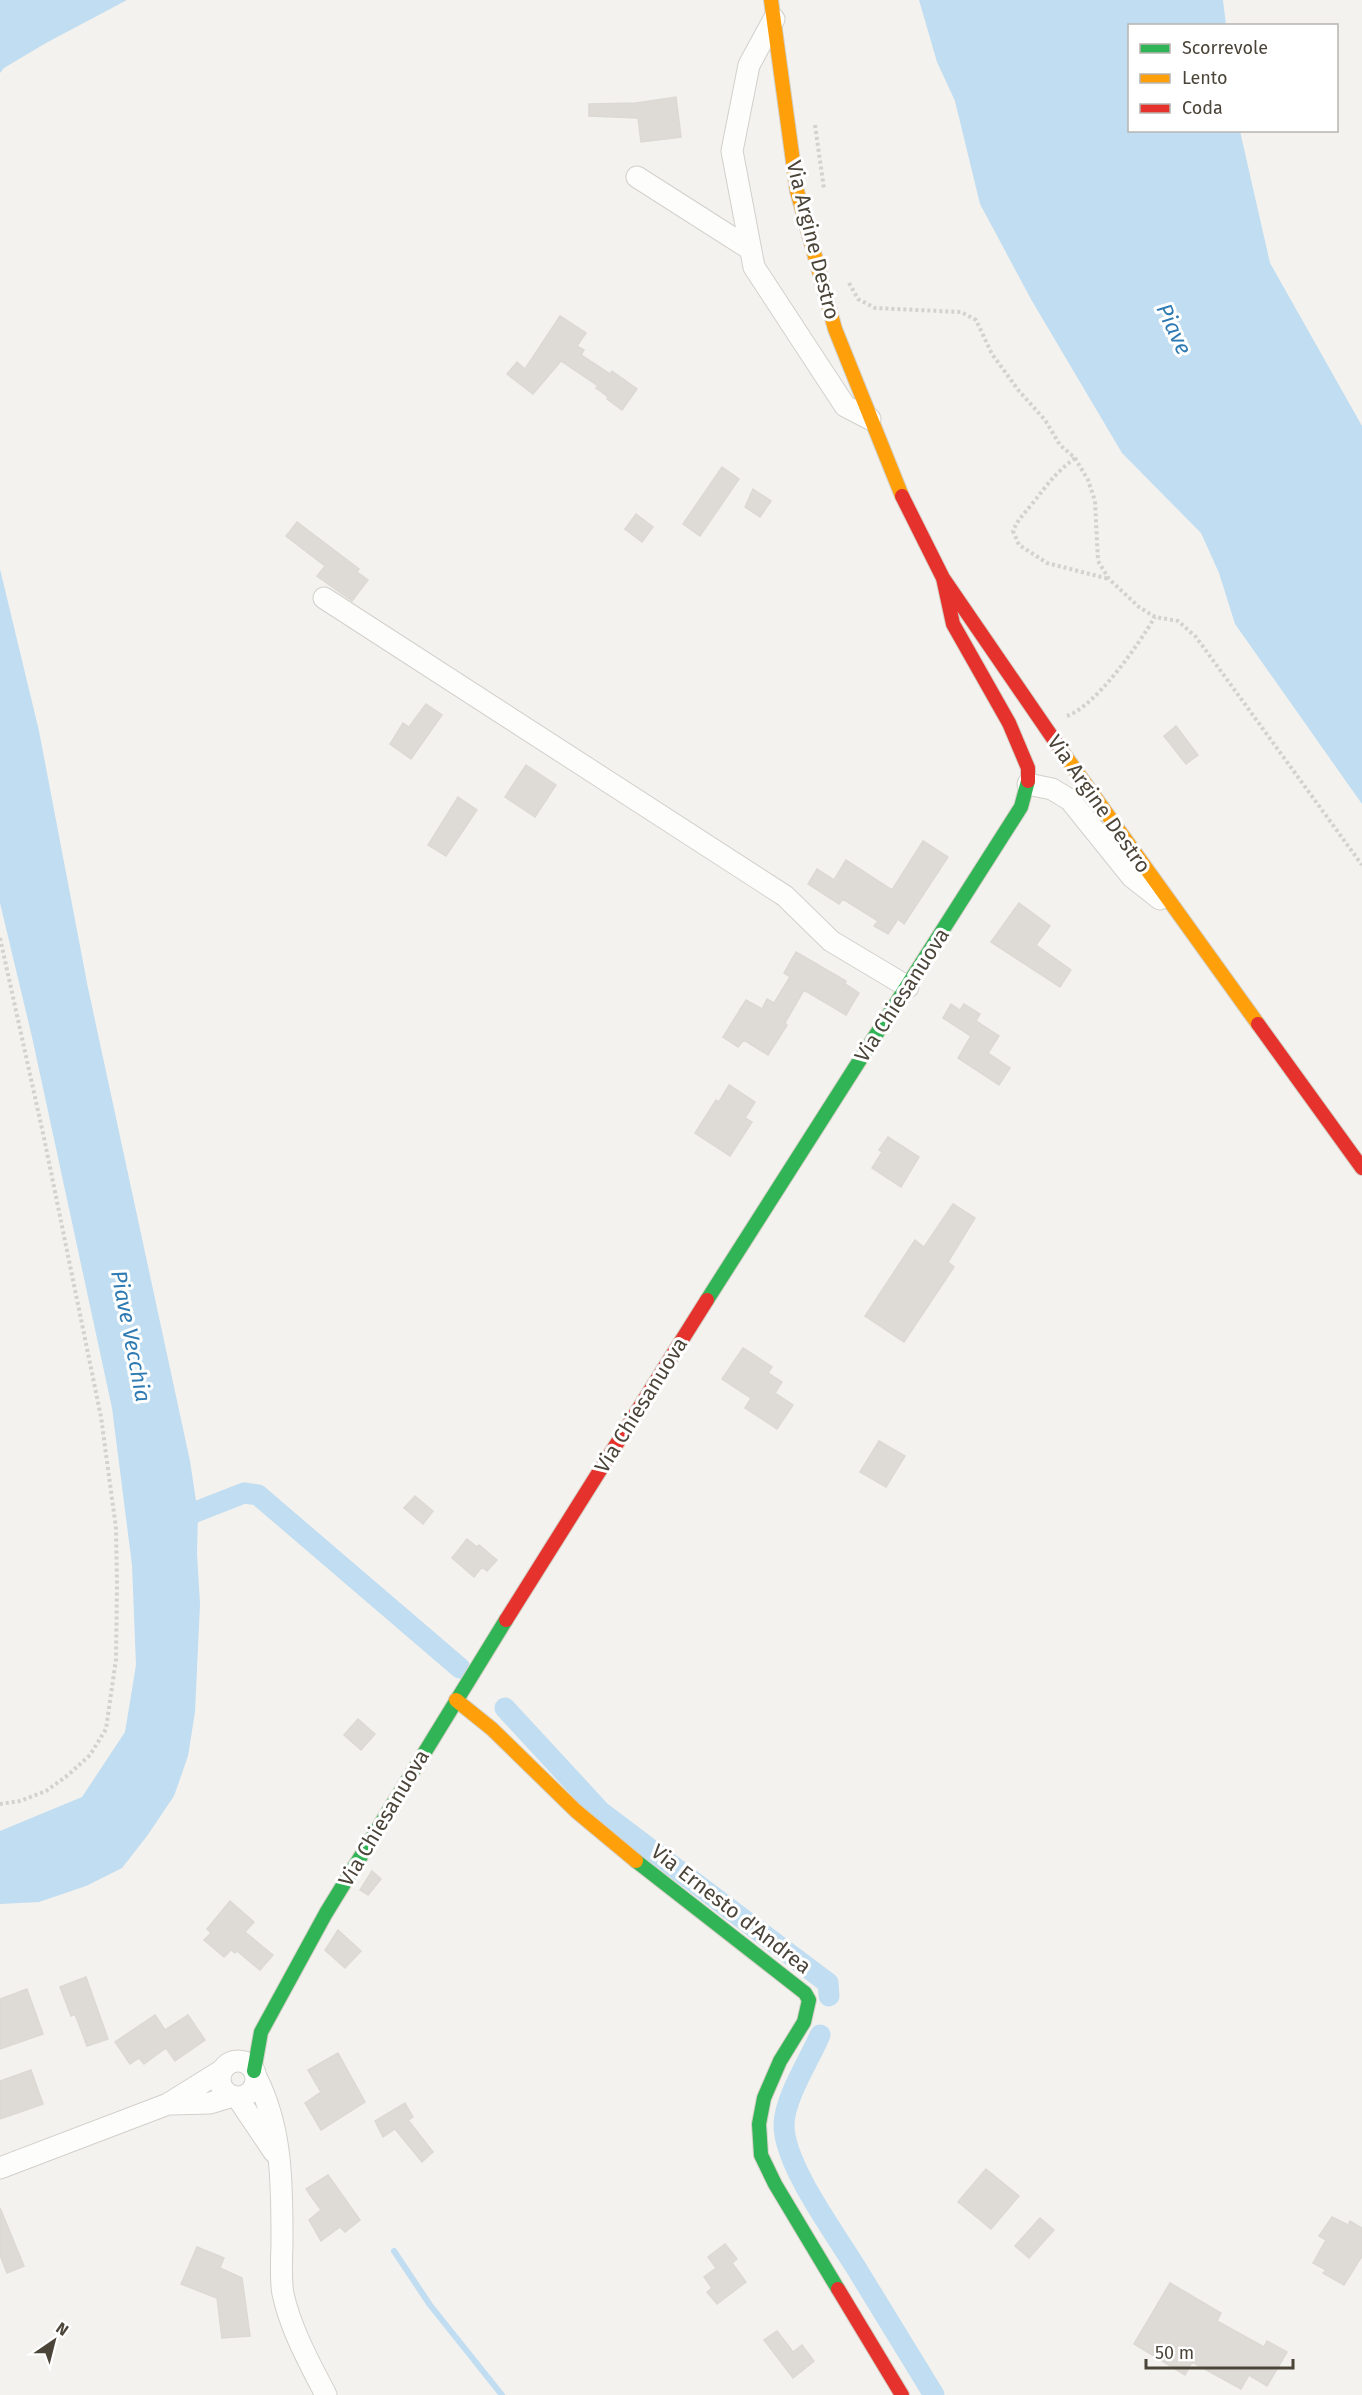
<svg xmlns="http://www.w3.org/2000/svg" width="1362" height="2395" font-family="'Fira Sans',sans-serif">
<rect width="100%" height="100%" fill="#f4f2ee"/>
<!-- water -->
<path fill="#c0ddf1" d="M0,0H127L46,43L4,68L0,73Z
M919,0H1223L1226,25L1130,26V130L1240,131L1270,263L1362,426V804L1235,624L1219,573L1201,533L1122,453L1032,301L980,204L955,101L937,62Z
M0,569L39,731L88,988L190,1461L198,1514L197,1553L200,1604L195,1712L188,1756L174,1796L147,1836L122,1868L86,1886L39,1902L0,1904V1831L82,1797L125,1732L136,1665L132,1565L112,1408L32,1037L0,903Z"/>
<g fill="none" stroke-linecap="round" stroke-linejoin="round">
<!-- stream -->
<path stroke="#c0ddf1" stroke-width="6" d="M394,2251L430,2305L502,2395"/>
<!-- canal -->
<path stroke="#c0ddf1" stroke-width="21" d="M170,1517L193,1513L244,1493L258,1495L460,1668
M505,1708L601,1812L828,1983L829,1996
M820,2035C809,2061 785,2097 784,2124C783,2163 834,2232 855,2266C881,2309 908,2352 934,2395"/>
</g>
<!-- building -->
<path fill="#dedbd6" stroke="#dcd9d4" stroke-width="1.5" d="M676,97L681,137L641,142L638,118L589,116V104L636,103Z
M560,316L586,333L577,346L584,350L581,355L610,374L612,371L637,389L622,410L607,399L608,397L596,388L598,386L561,361L533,394L507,374L517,362L525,369Z
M722,467L739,479L700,536L683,524Z
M753,489L771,501L760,517L745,507Z
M636,514L653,527L642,542L625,529Z
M297,522L359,569L357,572L368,580L352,601L317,576L325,566L286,536Z
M426,704L442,715L411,759L390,744L403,723L409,727Z
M1176,726L1198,755L1186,764L1164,736Z
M526,765L556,785L535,817L505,797Z
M458,797L477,810L446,856L428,845Z
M923,841L948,857L904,924L898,919L888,934L874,926L878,921L843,899L839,904L808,884L817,869L834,880L846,860L892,890Z
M1019,903L1050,926L1036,945L1071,970L1060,987L991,942Z
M796,952L846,981L845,984L859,993L846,1015L804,990L785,1023L787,1025L768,1055L744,1040L738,1047L723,1037L746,1000L762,1009L767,999L774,1003L790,977L784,973Z
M951,1004L960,1010L964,1004L980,1014L976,1021L999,1036L988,1053L1010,1068L999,1085L958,1058L971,1036L943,1018Z
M729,1085L755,1102L745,1118L752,1122L730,1156L695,1133L716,1100L719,1102Z
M888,1137L919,1157L901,1187L872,1168L882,1152L879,1150Z
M953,1204L975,1218L948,1262L954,1267L904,1342L865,1316L915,1240L924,1247Z
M743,1348L772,1367L768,1373L782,1382L775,1393L793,1405L777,1429L745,1408L751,1398L722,1379Z
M879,1441L905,1456L886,1487L860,1472Z
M415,1496L433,1511L423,1524L404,1508Z
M467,1539L477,1547L479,1545L497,1560L487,1571L482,1567L474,1577L452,1558Z
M358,1719L375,1734L361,1750L344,1735Z
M372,1871L381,1879L368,1895L360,1890Z
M230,1901L254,1922L245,1932L273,1955L260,1970L237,1951L235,1953L231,1950L224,1957L204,1940L211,1933L207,1929Z
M338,1930L361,1951L345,1968L325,1950Z
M86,1977L108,2039L87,2046L75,2014L71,2016L60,1987Z
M27,1989L43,2034L0,2049V1999Z
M155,2015L165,2030L188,2015L205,2040L175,2061L166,2048L144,2064L139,2058L130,2064L115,2042Z
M338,2053L365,2102L321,2130L305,2103L321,2092L308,2070Z
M31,2070L43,2104L0,2119V2081Z
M405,2103L413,2117L408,2120L433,2152L422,2162L395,2129L383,2137L375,2121Z
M986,2169L1019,2196L991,2229L958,2202Z
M328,2175L360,2220L345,2232L340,2227L321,2241L309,2220L321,2210L306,2189Z
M0,2208L24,2266L7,2273L0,2255Z
M1332,2217L1348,2225L1350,2221L1362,2228V2256L1344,2285L1323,2273L1326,2270L1313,2263L1326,2240L1319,2236Z
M1040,2218L1054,2230L1029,2258L1015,2246Z
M725,2244L737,2259L732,2263L746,2282L717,2304L707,2292L712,2288L704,2277L716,2268L708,2257Z
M197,2247L224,2258L220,2268L242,2278L250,2336L222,2338L217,2298L181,2284Z
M1170,2283L1221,2313L1217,2321L1264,2347L1267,2341L1287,2352L1267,2386L1249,2375L1241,2389L1192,2362L1185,2375L1134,2344Z
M777,2331L793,2352L802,2345L814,2361L793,2378L764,2340Z"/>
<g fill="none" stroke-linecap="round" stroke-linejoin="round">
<!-- street casing -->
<g stroke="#d2d0cb" stroke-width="23">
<path id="street" d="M774,19L749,65L732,151L754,267L845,406L870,419
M637,177L750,249
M324,598L785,896L831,941L908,987
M1028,784L1052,789L1070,800L1132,877L1160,899
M220 2079a18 18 0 1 1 36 0a18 18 0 1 1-36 0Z
M256,2077C282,2127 282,2183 282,2239C282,2256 280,2277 283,2294C291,2330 309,2362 326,2395
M237,2097L274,2152
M172,2104L210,2103L233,2096
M0,2168L168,2104L221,2071"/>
</g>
<!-- fast casing -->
<g stroke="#d3cfc5" stroke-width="16">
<path id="fast" d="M707,1300L1021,807L1028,781
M636,1861L805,1993L809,2000L804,2022L780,2061L764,2098L759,2124L761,2155L775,2184L838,2289
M254,2071L261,2032L326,1913L506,1620"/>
</g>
<!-- slow casing -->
<g stroke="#d3cfc5" stroke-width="16">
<path id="slow" d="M771,0L797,191L835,329L902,496
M1061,750L1258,1024
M456,1700L492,1729L576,1811L636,1861"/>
</g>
<!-- jam casing -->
<g stroke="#d3cfc5" stroke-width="16">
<path id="jam" d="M902,496L943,578L1061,750
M943,578L953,624L1009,723L1028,768V781
M1258,1024L1362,1168
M506,1620L707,1300
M838,2289L902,2395"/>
</g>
<!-- path -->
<path stroke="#d3d2cc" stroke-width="4" stroke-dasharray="3 3" stroke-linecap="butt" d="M815,125L824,189
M849,283L858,299L875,308L961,312L976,320L992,354L1019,391L1045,420L1060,445L1075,458L1088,480L1095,501L1098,561L1109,579L1139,607L1155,617L1178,621L1196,637L1362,865
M1075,458C1054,474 1048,484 1032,504C1024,514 1018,519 1013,531L1019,545L1047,563L1109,579
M1067,716C1097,705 1138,645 1155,617
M0,938L44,1138L101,1417L116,1528L117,1584L116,1659L106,1729L90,1755L68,1775L46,1791L20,1801L0,1804"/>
<!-- street -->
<use href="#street" stroke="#fdfdfc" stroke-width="21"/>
<!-- fast -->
<use href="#fast" stroke="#30b455" stroke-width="14"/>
<!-- slow -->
<use href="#slow" stroke="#ff9f0a" stroke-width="14"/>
<!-- jam -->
<use href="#jam" stroke="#e5322d" stroke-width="14"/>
</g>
<g text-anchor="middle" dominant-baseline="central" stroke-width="6" stroke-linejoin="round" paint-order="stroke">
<!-- street labels -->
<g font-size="21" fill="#4b4439" stroke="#fff">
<text transform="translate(813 240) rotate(76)">Via Argine Destro</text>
<text transform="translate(1099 804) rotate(55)">Via Argine Destro</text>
<text transform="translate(902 995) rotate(-57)">Via Chiesanuova</text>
<text transform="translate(641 1405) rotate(-58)">Via Chiesanuova</text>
<text transform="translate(384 1818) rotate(-59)">Via Chiesanuova</text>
<text transform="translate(731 1909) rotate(38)">Via Ernesto d'Andrea</text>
</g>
<!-- water labels -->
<g font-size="22" font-style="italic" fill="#2e7ab2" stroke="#fff">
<text transform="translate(1174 329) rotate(65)">Piave</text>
<text transform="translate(131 1336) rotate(79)">Piave Vecchia</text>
</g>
</g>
<!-- legend -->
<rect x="1128" y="24" width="210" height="108" fill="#ffffff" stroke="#b7b4b0" stroke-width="1.5"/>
<rect x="1140" y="44" width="30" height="9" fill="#30b455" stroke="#b7b4b0" stroke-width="1.5"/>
<text x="1182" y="54" font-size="18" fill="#4b4439">Scorrevole</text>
<rect x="1140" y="74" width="30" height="9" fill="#ff9f0a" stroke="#b7b4b0" stroke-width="1.5"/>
<text x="1182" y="84" font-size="18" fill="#4b4439">Lento</text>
<rect x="1140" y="104" width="30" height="9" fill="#e5322d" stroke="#b7b4b0" stroke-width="1.5"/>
<text x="1182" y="114" font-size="18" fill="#4b4439">Coda</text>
<!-- north arrow -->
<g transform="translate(54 2341) rotate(35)" stroke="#ffffff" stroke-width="4.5" paint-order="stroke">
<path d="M0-4.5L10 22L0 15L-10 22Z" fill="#4b4439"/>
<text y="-9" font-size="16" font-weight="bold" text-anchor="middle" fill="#4b4439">N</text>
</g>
<!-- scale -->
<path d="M1146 2359v9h147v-9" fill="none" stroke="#4b4439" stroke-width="3"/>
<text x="1155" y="2359" font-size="18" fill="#4b4439" stroke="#ffffff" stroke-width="4.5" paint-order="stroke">50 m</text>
</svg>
